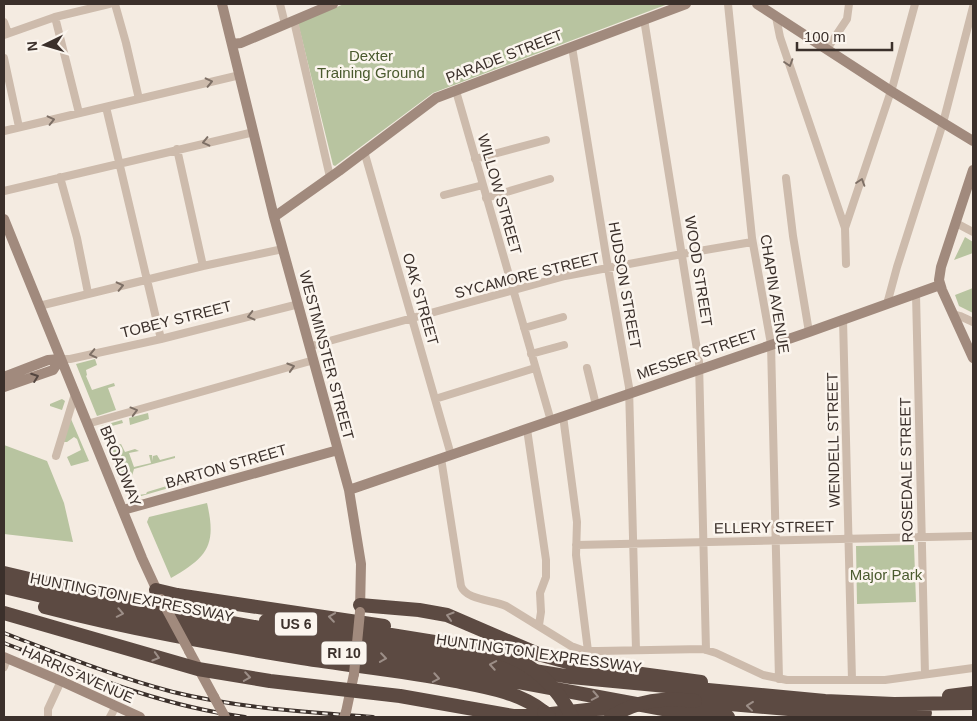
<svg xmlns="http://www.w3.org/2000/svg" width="977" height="721" font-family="Helvetica,sans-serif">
<rect width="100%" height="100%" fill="#f4ebe1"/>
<!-- green -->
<path fill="#b8c4a0" d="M344,4H668L433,93L335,166L333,165L298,23Z
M965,237L973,242V253L954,260Z
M973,288V313L959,306L955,295Z
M95,359L97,365L86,370L87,375L86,376L92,390L114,383L115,386L108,388L116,410L97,416L76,364Z
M62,399L65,401L62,410L50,406V404Z
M148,413L149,419L130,425L129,418Z
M71,419L89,461L71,466L67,457L81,450L77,439L74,437L67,442H63Z
M122,420L123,423L112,426L108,432H103L101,426Z
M113,441L117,445L121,444L125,452L135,449L139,451L129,453L134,467L151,463L149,455H152L153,461V456L157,455L160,460L175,456V458L134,469L132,476L122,479L109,445Z
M4,445L47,461L64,503L73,542L4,534Z
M190,471L193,481L131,499L129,496L146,494L147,492L180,482H184L186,479L183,475Z
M207,503C217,546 207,557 171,578L147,522L149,517Z
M914,545L916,602L857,604L856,546Z"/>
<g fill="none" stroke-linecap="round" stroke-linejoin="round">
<!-- street -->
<path stroke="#cdbbac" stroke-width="8" d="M115,4L126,43L139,99
M280,4L285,24
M728,4L752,238L771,344L779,679
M55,17L79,113
M776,17L780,37L845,228L846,264
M644,19L699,362L706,650
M294,21L330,177
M4,22L8,33
M4,35L55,17L109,4
M572,47L608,268L629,387L636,650
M827,49L847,19L849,4
M4,58L19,127
M456,91L551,421
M106,107L161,339
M4,131L240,75
M177,149L203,266
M364,151L451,455
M475,159L546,140
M60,177L77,238L88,293
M786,178L793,236L809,332
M4,191L254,132
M444,195L483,185
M486,198L550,179
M956,223L973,232
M845,228L893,85L915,4
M916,294L925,674
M887,304L897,267L943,123L973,7
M39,306L203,266L283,249
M953,314L960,316L973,322
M843,319L852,680
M524,328L563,317
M311,346L565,276L682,254L752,242
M531,354L564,345
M60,359H70L161,339L299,304
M587,368L596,405
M435,399L535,368
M563,416L577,522L576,555L588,651
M87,424L314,360
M527,429L546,560V577L540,593L541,612L539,625
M56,456L75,394
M441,458L461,586C466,600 493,600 506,606L571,646L582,650L598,651L703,649L716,653L763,675L787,680H885L973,668
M576,545L973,536
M4,667L7,659
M48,717V709L61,681
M110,717L116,706"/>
<!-- secondary -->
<path stroke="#a18a7d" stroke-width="10" d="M222,4L274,217L349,490L361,564L360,610
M757,4L891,91L973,141
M232,44L241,43L333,4
M973,170L941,267L939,280L942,290L973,358
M274,217L339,171L436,98L686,4
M4,219L142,558L159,595
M4,377L48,360L60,359
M4,387L53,370L60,359
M349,490L809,332L940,285
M123,510L338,450
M189,651L214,697
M4,657L61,681L140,717
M346,712L354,674"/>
<!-- highway -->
<path stroke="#5c4a42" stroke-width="14" d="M4,573L80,591L163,607L192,616L215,620L305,636L425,653L571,677L825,701L894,704L973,703
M4,587L85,606L270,641L443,668L674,711L728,717
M156,590L177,595L384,626
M360,605L419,610L447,615L538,654L582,666L701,682
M45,607C129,629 216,644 302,658C353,666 404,671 455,681C486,687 519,692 544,712
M4,613L198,669L270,681L400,696L513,716H533L596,709L625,708
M266,621L391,635L484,650L503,654
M949,696L973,693
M695,701L823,712L925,713"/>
<!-- rail casing -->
<g stroke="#3b302b" stroke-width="4">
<path id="rail" d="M4,633C59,654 115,677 173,692C238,708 306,712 373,717
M4,643C82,673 161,706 245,717"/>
</g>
<!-- rail -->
<use href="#rail" stroke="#fbf5ee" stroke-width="2" stroke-dasharray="5.5" stroke-linecap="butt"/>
<!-- secondary-bridge -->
<path stroke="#a18a7d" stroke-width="10" d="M161,599L189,651
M354,674L360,612
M214,697L225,717
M344,717L346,712"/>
<!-- highway-bridge -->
<path stroke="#5c4a42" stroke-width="14" d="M503,654C534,664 558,688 572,717
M544,712L549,717
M611,717C638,700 664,697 695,701"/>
</g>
<!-- one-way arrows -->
<defs><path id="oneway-chevron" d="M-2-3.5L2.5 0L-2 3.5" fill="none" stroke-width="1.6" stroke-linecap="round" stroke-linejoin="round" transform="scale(1.25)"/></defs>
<g stroke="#7d6f65">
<use href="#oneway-chevron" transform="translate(789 63) rotate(72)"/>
<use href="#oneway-chevron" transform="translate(209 82) rotate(-13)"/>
<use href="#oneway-chevron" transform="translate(51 120) rotate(-13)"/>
<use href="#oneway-chevron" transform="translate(206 142) rotate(167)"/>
<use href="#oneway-chevron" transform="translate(861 182) rotate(-72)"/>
<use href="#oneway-chevron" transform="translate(120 286) rotate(-13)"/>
<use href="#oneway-chevron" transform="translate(251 316) rotate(166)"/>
<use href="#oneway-chevron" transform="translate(93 354) rotate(167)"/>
<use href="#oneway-chevron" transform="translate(291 367) rotate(-17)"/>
<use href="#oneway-chevron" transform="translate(134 411) rotate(-15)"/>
</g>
<use stroke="#544640" href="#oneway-chevron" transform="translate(35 377) rotate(-20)"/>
<g stroke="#9c8e87">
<use href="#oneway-chevron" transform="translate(120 613) rotate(11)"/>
<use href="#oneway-chevron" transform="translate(450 616) rotate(-163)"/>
<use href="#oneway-chevron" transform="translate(332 617) rotate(-172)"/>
<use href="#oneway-chevron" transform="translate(156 657) rotate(16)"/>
<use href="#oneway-chevron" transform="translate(383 658) rotate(8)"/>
<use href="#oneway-chevron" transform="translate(493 665) rotate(-170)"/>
<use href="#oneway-chevron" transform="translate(247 677) rotate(9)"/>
<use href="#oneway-chevron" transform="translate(436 678) rotate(10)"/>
<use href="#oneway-chevron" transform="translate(595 696) rotate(11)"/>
<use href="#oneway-chevron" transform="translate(750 706) rotate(-174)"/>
</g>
<g text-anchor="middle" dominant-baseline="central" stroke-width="5" stroke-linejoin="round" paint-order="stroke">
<!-- shield labels -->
<g fill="#fbf5ee" stroke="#756b66" stroke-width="1">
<rect x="275" y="612.5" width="42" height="23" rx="4"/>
<rect x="321.5" y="641.5" width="45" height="23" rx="4"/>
</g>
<g font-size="14" font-weight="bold" fill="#3b302b">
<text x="296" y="624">US 6</text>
<text x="344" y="653">RI 10</text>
</g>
<!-- park labels -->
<g font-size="15" fill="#4a5a2e" stroke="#fbf5ee">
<text x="371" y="55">Dexter<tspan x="371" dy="17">Training Ground</tspan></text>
<text x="886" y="574">Major Park</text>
</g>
<!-- street labels -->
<g font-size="15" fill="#3b302b" stroke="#fbf5ee">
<text transform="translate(504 56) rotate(-21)">PARADE STREET</text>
<text transform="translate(500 194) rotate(74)">WILLOW STREET</text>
<text transform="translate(699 271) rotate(81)">WOOD STREET</text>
<text transform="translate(527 275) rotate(-14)">SYCAMORE STREET</text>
<text transform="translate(625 285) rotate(80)">HUDSON STREET</text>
<text transform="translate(775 294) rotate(81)">CHAPIN AVENUE</text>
<text transform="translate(421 299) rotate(74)">OAK STREET</text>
<text transform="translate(176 319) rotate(-14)">TOBEY STREET</text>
<text transform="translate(697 354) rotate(-19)">MESSER STREET</text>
<text transform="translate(327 355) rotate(75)">WESTMINSTER STREET</text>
<text transform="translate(833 440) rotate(-91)">WENDELL STREET</text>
<text transform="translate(121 466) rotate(68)">BROADWAY</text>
<text transform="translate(226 466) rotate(-16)">BARTON STREET</text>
<text transform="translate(906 470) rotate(-91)">ROSEDALE STREET</text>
<text transform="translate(774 527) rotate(-1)">ELLERY STREET</text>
<text transform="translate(132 597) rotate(11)">HUNTINGTON EXPRESSWAY</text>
<text transform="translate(539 653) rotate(8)">HUNTINGTON EXPRESSWAY</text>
<text transform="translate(78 674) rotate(24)">HARRIS AVENUE</text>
</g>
</g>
<!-- border -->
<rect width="977" height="721" fill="none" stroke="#3b302b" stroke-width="10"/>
<!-- north arrow -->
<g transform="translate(45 45) rotate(265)" stroke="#fbf5ee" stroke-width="4" paint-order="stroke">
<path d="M0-4L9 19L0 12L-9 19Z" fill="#3b302b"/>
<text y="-8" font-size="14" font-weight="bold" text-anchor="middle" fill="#3b302b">N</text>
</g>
<!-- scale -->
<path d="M797 42v8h95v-8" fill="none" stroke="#3b302b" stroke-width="2.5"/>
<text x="804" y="42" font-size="15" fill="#3b302b" stroke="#fbf5ee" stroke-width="4" paint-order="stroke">100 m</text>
</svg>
